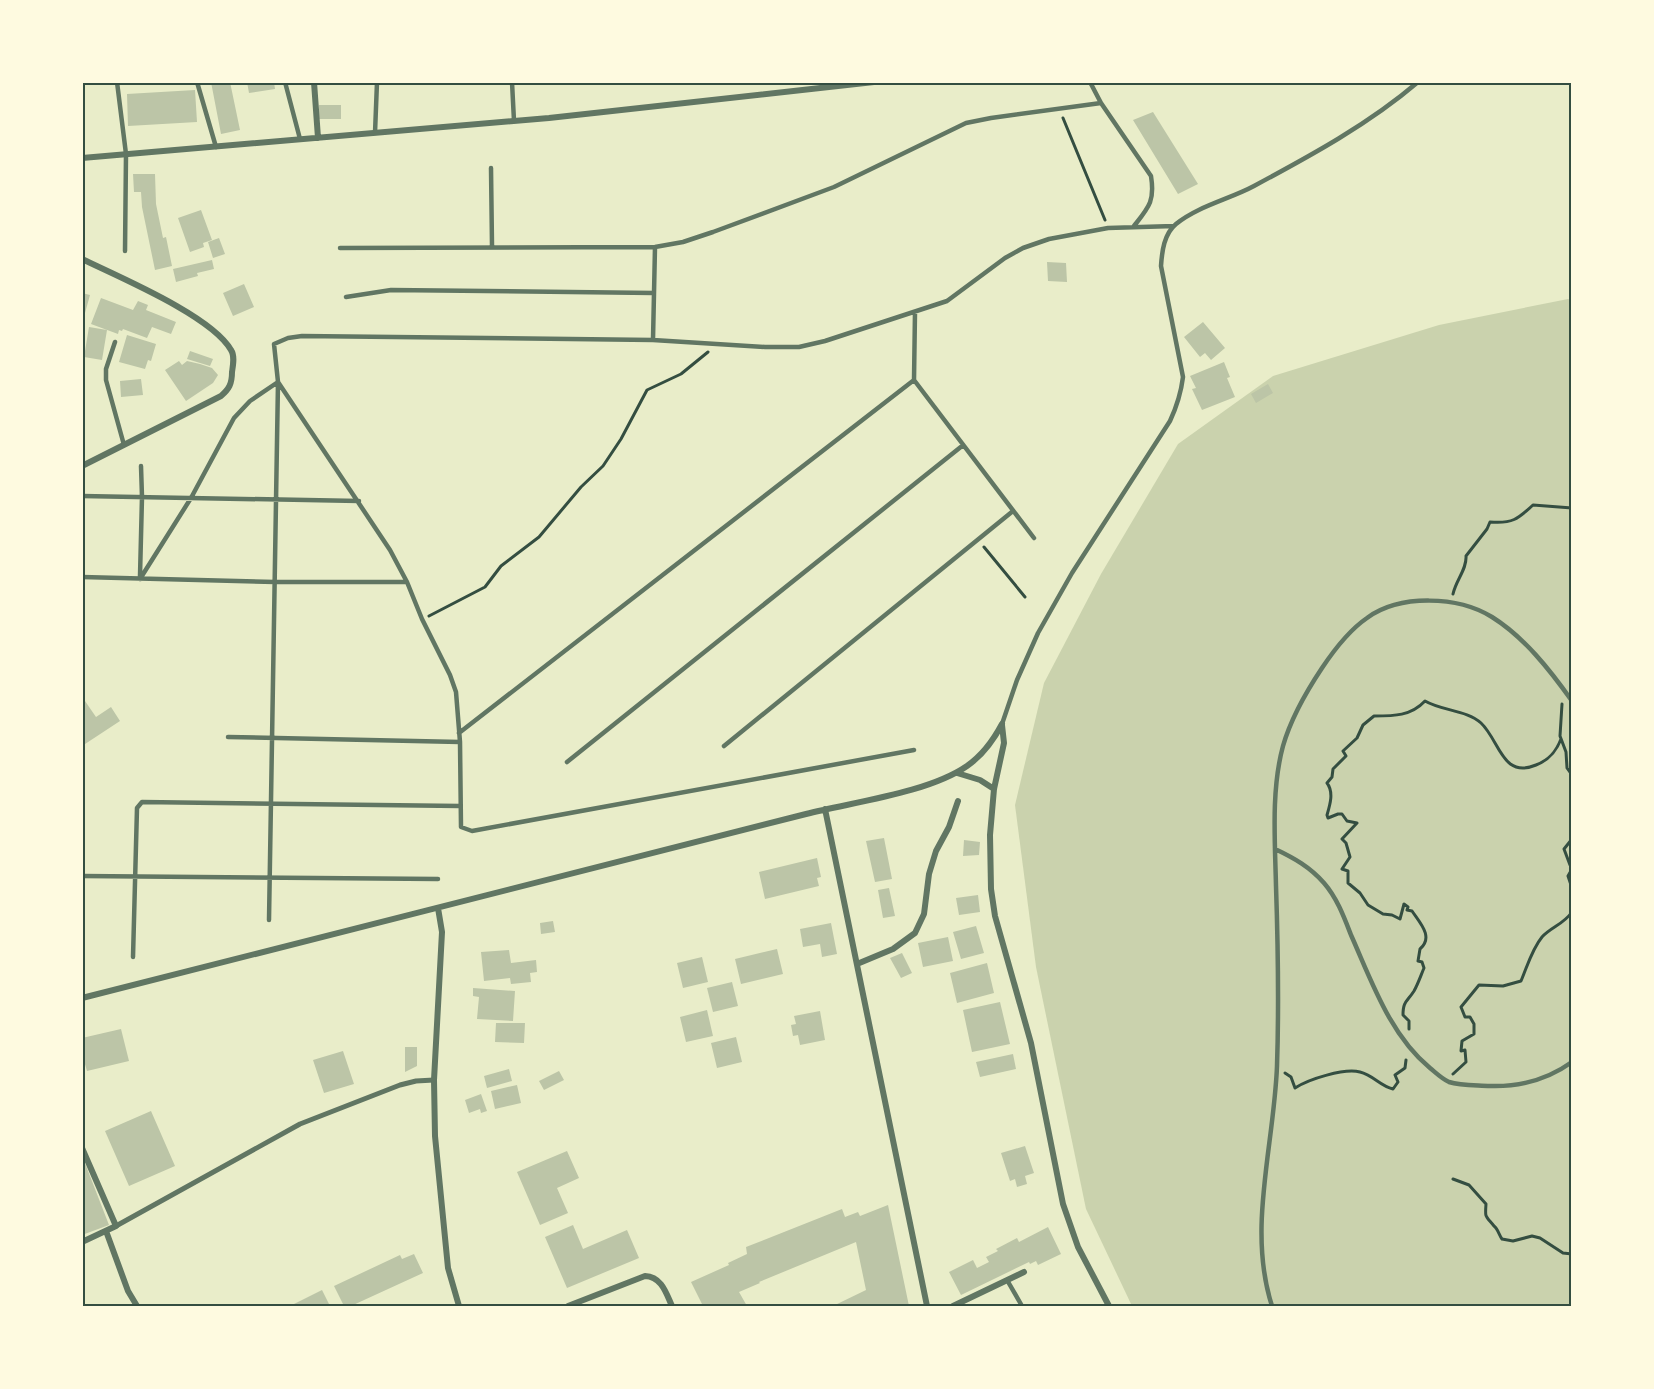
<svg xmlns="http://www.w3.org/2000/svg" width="1654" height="1389" font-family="Overpass,sans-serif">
<rect width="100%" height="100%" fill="#e9edc9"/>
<!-- green -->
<path fill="#cad2ad" d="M1568,299L1571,300V1306H1132L1086,1209L1036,967L1015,805L1044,683L1101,574L1178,444L1273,376L1439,325Z"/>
<!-- building -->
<path fill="#bcc5a7" d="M211,82H230L240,130L221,134Z
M247,82H274L275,89L249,93Z
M195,90L197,122L128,126L127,94Z
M319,105H341V119H319Z
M1153,112L1198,184L1178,194L1133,120Z
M133,174H155L156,204L163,238L166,237L172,266L155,270L142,207L141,192H134Z
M201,210L212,240L203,243L204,247L190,252L178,218Z
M219,238L225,254L213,258L208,242Z
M212,260L214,269L197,273L198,276L176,282L173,269Z
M1047,262L1066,263L1067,282L1048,281Z
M244,284L254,307L233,316L223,293Z
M82,293L90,295L85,313L82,312Z
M101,298L133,310L138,301L148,305L146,310L176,322L171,334L152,327L147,338L123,329L122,331L119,330L118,334L91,324Z
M1203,322L1225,348L1211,360L1205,353L1200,357L1184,337Z
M89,327L107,330L102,360L84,357Z
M127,335L156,344L151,361L148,360L145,369L119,362Z
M190,351L213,359L210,366L187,359Z
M179,361L182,365L187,361L200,364L212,368L218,375L213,383L186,401L165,370Z
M1224,362L1230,377L1227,378L1235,397L1202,410L1192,389L1196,388L1190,376Z
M141,379L143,395L121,397L120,381Z
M1268,384L1273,393L1256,403L1251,394Z
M85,701L96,717L111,707L120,721L82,746V702Z
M884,838L892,879L875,882L866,841Z
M964,840L980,842L979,855L963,856Z
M817,858L821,877L817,878L819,886L765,899L759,872Z
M889,888L895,916L883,918L878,890Z
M978,895L980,912L959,915L956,898Z
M553,921L555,932L541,934L540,923Z
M831,923L837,954L822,957L820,944L803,947L800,929Z
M976,926L984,953L961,959L953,932Z
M948,937L953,961L923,967L918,943Z
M777,949L783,974L741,984L735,959Z
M509,950L511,963L536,960L537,972L530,973L531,982L511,984L510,978L484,981L481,952Z
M902,953L912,973L901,978L890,958Z
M702,957L708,982L683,988L677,963Z
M987,963L994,993L957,1003L950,973Z
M732,982L738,1006L713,1012L707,988Z
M473,988L515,991L513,1021L477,1019L479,997L473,996Z
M1000,1002L1010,1044L972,1052L963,1010Z
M707,1010L713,1036L686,1042L680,1017Z
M820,1011L825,1040L800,1045L798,1035L793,1036L791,1025L796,1024L794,1016Z
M496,1023H525L524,1043L495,1042Z
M121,1029L129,1061L87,1071L82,1054V1038Z
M736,1037L742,1062L717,1068L711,1043Z
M405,1047H417V1066L405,1072Z
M343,1051L354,1084L324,1093L313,1060Z
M1013,1054L1016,1069L980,1077L976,1062Z
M509,1069L512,1081L487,1088L484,1076Z
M559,1071L564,1080L544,1090L539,1081Z
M517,1085L521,1103L495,1109L491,1091Z
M481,1094L487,1111L481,1113L480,1109L469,1113L465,1100Z
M151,1111L175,1166L129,1186L105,1131Z
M1025,1146L1034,1173L1025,1176L1027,1184L1017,1187L1015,1179L1010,1181L1001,1153Z
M567,1151L579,1178L557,1188L568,1213L540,1225L517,1172Z
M83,1158L109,1225L82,1235V1159Z
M888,1205L909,1306H833L866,1290L856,1242L759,1282L760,1283L739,1292L747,1306H703L691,1282L729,1265L728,1263L747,1254L746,1247L842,1209L845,1217L858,1212L860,1216Z
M573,1225L583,1249L627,1230L639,1258L567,1288L545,1237Z
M1048,1227L1061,1254L1038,1265L1036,1261L1030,1264L1029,1262L961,1295L949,1272L973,1260L977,1268L989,1262L986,1257L998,1251L996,1249L1017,1238L1019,1242Z
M414,1254L423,1273L351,1306H344L334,1286L400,1255L402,1259Z
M322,1290L330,1306H290Z"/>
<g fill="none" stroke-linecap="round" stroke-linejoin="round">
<!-- path -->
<path stroke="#344e41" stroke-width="3" d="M1063,118L1105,220
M984,547L1025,597
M1453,594C1456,580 1467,569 1466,556L1487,529L1490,522C1512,524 1518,519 1533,505L1572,508
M429,616L485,587L501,566L539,537L581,487L603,466L621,439L647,390L681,374L708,352
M1562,704L1560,736L1566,752L1567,768L1572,775
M1572,839L1564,849L1570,865L1572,864
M1572,869L1568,876L1572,888
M1409,1029V1021L1403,1015C1403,1001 1407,1002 1414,991C1418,984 1421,975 1424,968L1422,962L1418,961L1420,949C1434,937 1420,923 1412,911L1407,910L1408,907L1404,904L1400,919L1392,915L1383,914L1368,905L1360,893L1348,883V871L1342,869L1350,857L1346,843L1342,839L1357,823L1347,821L1342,814H1338L1328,818L1327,815C1330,805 1334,792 1327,783L1332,777L1333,769L1346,756L1343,751L1357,738L1363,725L1374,716C1394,716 1411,716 1425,701C1442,711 1467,710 1481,723C1500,741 1502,779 1536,765C1549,760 1556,752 1561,739
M1285,1073L1291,1077L1295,1088C1309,1079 1344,1068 1360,1072C1373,1075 1380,1086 1393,1089L1398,1082L1395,1075L1405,1068L1406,1060
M1453,1074L1466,1062L1465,1050L1461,1051L1462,1041L1474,1034V1024L1470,1017H1465L1461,1007L1479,985L1503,986L1521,981C1527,967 1532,949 1542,937C1551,927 1564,924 1572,912
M1453,1179L1469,1185L1486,1204C1485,1218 1485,1215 1494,1226C1498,1229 1499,1235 1502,1239L1513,1241L1532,1236L1540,1238L1563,1253L1572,1254"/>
<!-- service -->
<path stroke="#617663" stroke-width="4.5" d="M117,82L126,154L125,251
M197,82L216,147
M285,82L300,139
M512,82L514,121
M1090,82L1101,103L1151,176C1155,201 1149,207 1134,226
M375,133L377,82
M491,168L492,246
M340,248L655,247L683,242L713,232L834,187L966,123L991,118L1101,103
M346,297L391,290L654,293
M915,312L914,380L1034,538
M653,340L655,247
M115,342L106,369V380L124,445
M82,496L359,501
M140,576L142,497L141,466
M82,577L275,582H407
M140,579L191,498L234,418L250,401L278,382L390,550L407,582L422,619L450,675L456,692L460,742L461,827L472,831L914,750
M1002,724L1017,680L1038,633L1072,573L1170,421C1177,406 1181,393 1183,377L1161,266C1162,251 1164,234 1176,224C1198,206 1230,199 1254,186C1310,156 1369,124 1418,82
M459,733L914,380
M228,737L460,742
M724,746L1013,511
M567,762L962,446
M1275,849C1294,858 1310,867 1324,883C1337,898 1344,917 1351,935C1372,982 1390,1035 1430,1068C1436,1073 1442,1079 1449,1082C1461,1086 1477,1085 1490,1086C1520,1087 1547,1080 1572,1062
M82,876L438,879
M269,920L278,382L274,344L288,338L302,336L653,340L765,347H799L825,341L947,301L1005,258L1023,248L1049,239L1108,228L1174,226
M133,957L137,808L142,802L460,806
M1007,1280L1022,1306
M1272,1306C1247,1229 1274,1146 1277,1066C1279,1006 1278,946 1276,886C1275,841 1271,790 1283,746C1291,718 1306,692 1322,668C1334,650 1348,631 1367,618C1400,594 1458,596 1492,617C1524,637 1550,670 1572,701"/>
<!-- pedestrian -->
<path stroke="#617663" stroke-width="5" d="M116,1226L300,1124L400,1085L416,1081L434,1080"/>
<!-- minor -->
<path stroke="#617663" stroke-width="6" d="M314,82L318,138
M82,158L549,118L874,82
M82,259C119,277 212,316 231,350C235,356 233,365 232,372C232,384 229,389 221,396L82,466
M1002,725L1004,743L994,789L990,835L991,889L995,916L1031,1043L1063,1204L1078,1247L1109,1306
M957,773L980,780L994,789
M825,809L927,1306
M438,908L442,932L434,1080L435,1136L448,1268L459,1306
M857,964L893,949L915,933L924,914L929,874L936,851L949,827L958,801
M82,998L806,814C853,802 928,793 967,766C983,755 993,741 1002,724
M82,1148L116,1226L82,1242
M106,1231L128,1291L137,1306
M568,1306L645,1276C662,1277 666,1293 672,1306
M953,1306L1024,1272"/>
</g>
<!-- border -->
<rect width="1654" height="1389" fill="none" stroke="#fefae0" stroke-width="168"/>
<rect x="84" y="84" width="1486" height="1221" fill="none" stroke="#344e41" stroke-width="2"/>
</svg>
